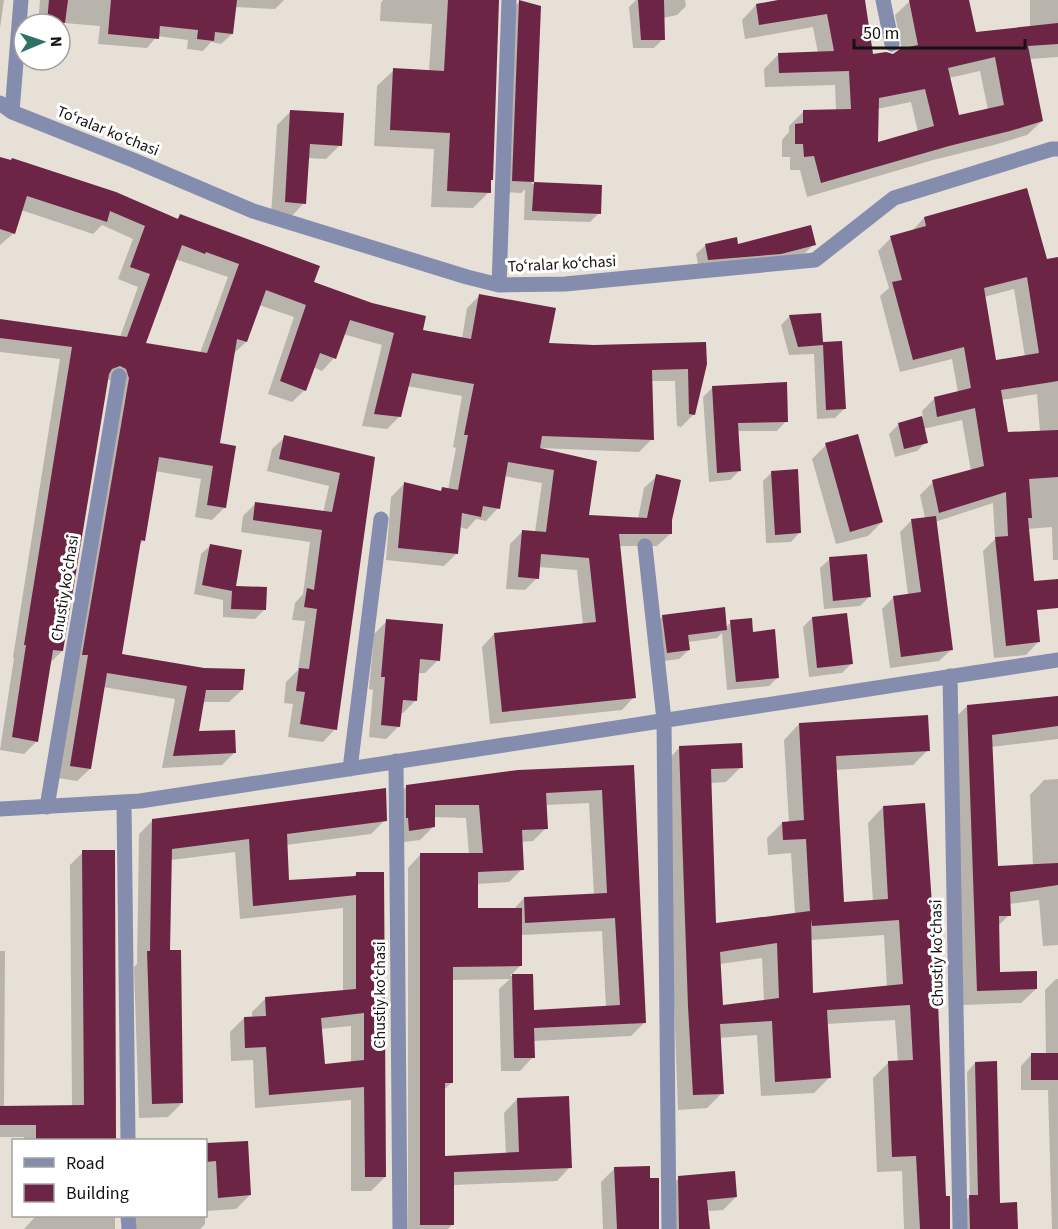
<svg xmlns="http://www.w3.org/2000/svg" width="1058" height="1229" font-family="'Source Sans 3',sans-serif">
<rect width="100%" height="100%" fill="#e7e0d6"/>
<!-- shadow -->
<path fill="#0003" fill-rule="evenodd" d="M0,0H4L0,28Z
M40,0H284L275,9L235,7L232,34L221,44L211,42L203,51L187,49L188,40L157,36L147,48L98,44L100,26L64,23L60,27V24H38Z
M383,0H498L491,180L489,192L473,208L431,207L434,149L374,146L377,86L394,70L429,71L432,24L380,21L381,3Z
M636,0H685L686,6L677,15L663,18V39L654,48H633L629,7Z
M788,0H864L872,56L894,55L902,50L895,15L910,1L968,0L974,34L1030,27V0H1058V57L1029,59L1042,121L1027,135L994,145L933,160L807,197L800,170H790V157H782V140L789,132V126L803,112L836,111L835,85L765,87L764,69L779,54L818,53L813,27L745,39L742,20L756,5ZM980,71L988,110L958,117L949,78ZM911,102L918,132L876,144L877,109Z
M519,2L539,7L532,184L600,187L599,213L590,222L524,220L525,189L521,193L502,192L508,13Z
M291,111L340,145L326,159L308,158L304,203L291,217L271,216L277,125Z
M0,158L176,220L181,215L312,282L421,331L462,339L467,308L480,295L547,345L594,346L705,343L694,414L681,427L677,426L675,381H651L652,439L639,452L540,448L588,517L638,519L644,488L657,476L671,520L670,534L657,546H618L634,697L622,710L490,724L482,647L494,634L583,625L577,570L538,567L537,578L525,590L506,589L510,544L523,531L535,532L542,483L504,476L498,508L486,521L476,519L467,529L459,527L457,553L444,566L386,560L391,497L404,484L439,492L443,489L448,490L456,448L453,447L462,396L407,386L400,416L387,429L362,426L382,345L343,334L334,358L322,371L313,367L305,390L292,402L268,394L294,317L259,305L246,342L232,355L218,444L225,507L212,520L195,517L201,479L155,471L144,540L139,545L120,656L242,690L229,702H203L197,733L235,752L222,765L162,768L175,699L103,687L90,769L77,781L58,778L113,381L107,379L62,651L50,663L37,741L24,754L0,750L14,658L13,657L60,359L0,352V321L120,337L138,287L118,279L133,239L102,225L93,234L21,210L14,233L0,245ZM175,259L228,277L200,353L144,344Z
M924,218L1046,261L1058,259V560H1053L1052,527L1027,529L1038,642L1026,655L994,658L983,551L995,539L993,503L935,522L952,649L939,661L890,668L882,609L894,597L908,595L900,532L912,520L925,518L920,495L933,482L971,471L962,420L923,429L926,442L917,451L895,457L889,434L898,425L923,418L922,411L935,398L958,393L952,359L900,372L880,296L889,288L878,251L891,238L912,231ZM1014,289L1025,357L995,362L984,297ZM1037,394L1040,432L1007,434L1001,400Z
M814,244L805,253L770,262L699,269L696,254L706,245Z
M790,316L821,344L841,343L844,409L835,418L817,419L814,354L789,355L781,325Z
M712,388L786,421L777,431H737L739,471L730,480L709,482L703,397Z
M285,437L374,458L335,729L323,742L288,737L293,704L284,703L286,682L298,670L305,621L292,620L295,603L303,594L310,542L241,532L243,516L256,503L323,513L329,486L267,471L272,449Z
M826,445L882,522L868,536L836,544L812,459Z
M772,472L800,532L791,542L766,543L763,481Z
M211,545L234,587L264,610L255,619L223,617V600L194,594L201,554Z
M830,559L869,597L860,606L824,609L820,568Z
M663,616L726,627L731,622L752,633L778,677L769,686L727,690L722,633L717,638L688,642L689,650L679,659L658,662L654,626Z
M812,618L851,664L842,673L809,677L803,627Z
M387,621L438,660L425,673H418L416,700L403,713H400L399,726L386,739L369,737L373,690L369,689L374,634Z
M1058,696V739L991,747L996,868L1033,866L1030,795L1044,780L1058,779V945L1043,946L1039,900L1009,904V915L997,927L998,973L1036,989L1021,1003L962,1005L952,721L967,706Z
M799,724L928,750L913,765L835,770L843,904L873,902L868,823L883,807L949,1229H904L902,1171L877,1172L873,1078L888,1063L898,1062L895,1020L826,1024L829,1078L814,1093L761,1096L757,1035L719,1038L722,1093L707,1108L678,1110L665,763L680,747L741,767L726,782L710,783L715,924L795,914L791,853L768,855L767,838L782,823H789L784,740ZM884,935L887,987L811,995L810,940ZM762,958L764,1001L722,1006L720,964Z
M633,766L645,1022L631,1036L533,1041V1057L520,1071H501L499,989L510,979L451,980V1083L443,1091V1157L506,1154L504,1113L517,1099L570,1167L557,1181L453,1185V1224L448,1229H408V868L421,854H469L466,818L434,817L433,827L420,840L396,843L393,800L407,786ZM589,803L594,895L524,898L513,910H477V884L509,882L522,869L521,842L533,841L546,828L545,805ZM602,931L606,1007L532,1011L531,975L510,976L521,965V935Z
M153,820H385L371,834L286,845L287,882L352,878L357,873L385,1177L371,1191H351V1100L255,1108L253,1060L231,1061L230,1032L244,1018H252V1012L266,998L343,992V908L240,919L235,852L171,860L169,952L182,1103L168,1117L139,1118L134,967L137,964L139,834ZM351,1026V1063L323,1065L320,1029Z
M83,852H113L115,1140H24V1137H0V951H5L4,1107H72L70,865Z
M1056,979H1058V1229H1052L1048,1090H1021V1066L1031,1055H1046L1045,990Z
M975,1063L998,1204L1016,1229H962L961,1205L970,1197L967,1072Z
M247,1142L250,1195L236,1209L206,1211V1145Z
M615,1168L651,1229H603L601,1182Z
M680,1177L736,1197L723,1210L707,1211L709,1229H671L667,1190Z
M72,1216H115V1229H24L35,1217Z
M135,1216H205V1224L200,1229H124Z"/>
<!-- building -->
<path fill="#6d2546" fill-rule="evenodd" d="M49,0H68L65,23L47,22Z
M111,0H237L233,34L215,32L214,41L197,39L198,30L160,26L159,39L108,34Z
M448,0H499L493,180H491V193L447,191L450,133L390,130L393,68L444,71Z
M519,0L541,6L534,182L512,181Z
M638,0H664L665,40H641Z
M778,0H865L873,54L886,52L893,54L900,49L918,45L909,0H969L976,32L1058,23V44L1028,46L1043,121L1010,131L949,146L821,183L814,156L804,157L803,144H795V124L803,123V110L851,109L849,71L779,73L778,53L834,51L827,14L759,25L756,4ZM995,57L1004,105L959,115L948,68ZM925,89L934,126L878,142L879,98Z
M290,110L344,113L342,146L310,144L306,204L285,202Z
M0,157L11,160L12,158L116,192L178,219L180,214L320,266L314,282L372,303L426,316L423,330L471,339L479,294L556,308L549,343L594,345L706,342L707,364L695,415L689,414L688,369L652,370L654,440L542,436L540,448L597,461L589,515L647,518L656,474L681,480L672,520V534H619L636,698L502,712L494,633L596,622L589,558L541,554L539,579L518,577L522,530L546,532L554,470L508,462L500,509L483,506L481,517L462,513L458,554L398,548L404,482L441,491L442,487L458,490L468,435H464L474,384L412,373L401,417L374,414L394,333L350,320L336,359L320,353L306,391L280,381L306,305L266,290L247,342L237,339L220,443L236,446L226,508L207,505L213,466L159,457L145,541L141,540L122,654L204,668L245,669L243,690H206L199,731L235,730L236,753L173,756L187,686L107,673L91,769L70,766L88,655H82L129,378L126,369L120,366L112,369L109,374L63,651L53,650L38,742L12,737L26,645H24L72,347L0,338V319L127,337L150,274L130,267L145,226L110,211L107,222L27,196L15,234L0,229ZM182,245L205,254L206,252L239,264L207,353L146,343Z
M534,182L602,185L601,214L532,211Z
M1027,188L1047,259L1058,257V381L1001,390L1008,432L1058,430V477L1029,479L1032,518H1028L1034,581L1058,579V608L1037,610L1040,642L1006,646L995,537L1008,536L1006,492L939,513L932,480L984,466L975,408L937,417L934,397L971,388L964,347L913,360L892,282L902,280L890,236L926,226L924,217ZM1027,277L1039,353L996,360L984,288Z
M811,225L816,245L781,254L708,260L705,244L737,237L738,244Z
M821,313L823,342L842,341L846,409L826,410L823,345L798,347L789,315Z
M787,382L788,422L738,423L741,471L717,473L712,386Z
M922,416L928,443L904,449L898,423Z
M858,434L883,522L850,532L825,443Z
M284,435L375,457L337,730L300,724L305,692L296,691L299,668L309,669L317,609L304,607L307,588L314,590L322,530L253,520L255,502L332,512L340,473L279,459Z
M798,469L801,533L775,535L771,471Z
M936,516L953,650L901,657L893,596L921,592L911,519Z
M210,544L242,550L236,586L267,587L266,610L231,609L232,591L202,585Z
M867,554L871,597L833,601L829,557Z
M725,607L727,630L688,635L690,650L667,653L662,615Z
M847,613L853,664L817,668L812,617Z
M752,618L753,632L775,629L779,678L736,682L730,620Z
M386,619L443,624L440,661L420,659L417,701L403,700L400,727L381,725L385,677H381Z
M1058,696V726L992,735L998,866L1058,863V885L1010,892L1011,916H999L1000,972L1037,971V989L977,991L967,705Z
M928,715L930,751L836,756L844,902L888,899L883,806L925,803L937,977L946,1196H950V1229H920L916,1156L892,1157L888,1061L913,1060L910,1005L827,1010L831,1078L775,1082L772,1021L720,1024L724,1094L693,1095L688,1006L679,746L742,743L743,768L711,769L716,923L810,911L806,839L783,840L782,822L804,820L799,723ZM811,919L812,926L899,920L903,984L813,993ZM777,943L779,998L723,1005L720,952Z
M634,765L646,1023L534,1028L535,1058H514L512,974H533L534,1010L620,1005L615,918L525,923L524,897L607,893L602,790L546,793L548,829L522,830L524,870L478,872V908H522V966L453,967V1083H445V1156L519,1152L517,1098L569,1096L572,1168L454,1172V1225H420V853H483L479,805H435V827L409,831L408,818H406V785L518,770Z
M386,788L387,821L287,834L289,880L356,876V872H384L386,1177H365L364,1087L269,1095L266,1047L245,1048L244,1017L266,1016L265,997L356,989V895L253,906L249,839L172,849L170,950H181L183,1103L152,1104L147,951H150L152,819ZM364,1013V1060L325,1064L321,1018Z
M82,850H115L116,1140H36V1125H0V1106L84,1105Z
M1031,1053H1058V1080H1031Z
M997,1061L1000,1203L1017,1202L1018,1229H970L969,1195H978L975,1062Z
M248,1141L251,1195L218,1198L216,1161L206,1162V1143Z
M650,1166V1178H659V1229H617L614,1167Z
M735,1171L737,1197L707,1200L710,1229H679L678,1176Z"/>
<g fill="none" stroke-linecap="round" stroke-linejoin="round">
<!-- minor -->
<path stroke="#848dad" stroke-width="15" d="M883,0L892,44
M0,103L12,112L133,160L253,211L467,277L499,285L565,284L815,260L894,198L1052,149H1058
M12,112L21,0
M499,285L509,0
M645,546L664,720L669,1229
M950,676L960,1229
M396,761L400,1229
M350,769L381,519
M124,802L128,1140
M47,807L119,376
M0,809L140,801L1058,660
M128,1216L129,1229"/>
</g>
<g text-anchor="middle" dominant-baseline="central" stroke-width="6" stroke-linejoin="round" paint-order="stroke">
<!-- street labels -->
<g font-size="16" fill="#15130f" stroke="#fff">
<text transform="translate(108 131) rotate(22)">Toʻralar koʻchasi</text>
<text transform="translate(562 264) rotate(-3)">Toʻralar koʻchasi</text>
<text transform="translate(65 588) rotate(-81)">Chustiy koʻchasi</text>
<text transform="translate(937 953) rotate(-91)">Chustiy koʻchasi</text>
<text transform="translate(380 995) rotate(-90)">Chustiy koʻchasi</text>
</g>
</g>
<!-- legend -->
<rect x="12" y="1139" width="195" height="78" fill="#ffffff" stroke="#a1a19f" stroke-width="1.5"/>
<rect x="24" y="1158" width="30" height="9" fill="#848dad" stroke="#a1a19f" stroke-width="1.5"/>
<text x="66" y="1169" font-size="18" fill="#15130f">Road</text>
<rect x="24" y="1184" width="30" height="18" fill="#6d2546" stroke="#a1a19f" stroke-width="1.5"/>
<text x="66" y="1199" font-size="18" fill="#15130f">Building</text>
<!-- north arrow -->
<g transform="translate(42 42) rotate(88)"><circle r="28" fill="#ffffff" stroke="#a1a19f" stroke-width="1.5"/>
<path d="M0-4.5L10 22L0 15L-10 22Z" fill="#2d7266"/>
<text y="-9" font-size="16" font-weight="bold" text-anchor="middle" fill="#15130f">N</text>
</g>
<!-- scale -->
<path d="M854 39v9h171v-9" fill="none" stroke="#15130f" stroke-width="3"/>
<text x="863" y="39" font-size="18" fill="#15130f" stroke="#ffffff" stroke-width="4.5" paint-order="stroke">50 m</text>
</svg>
